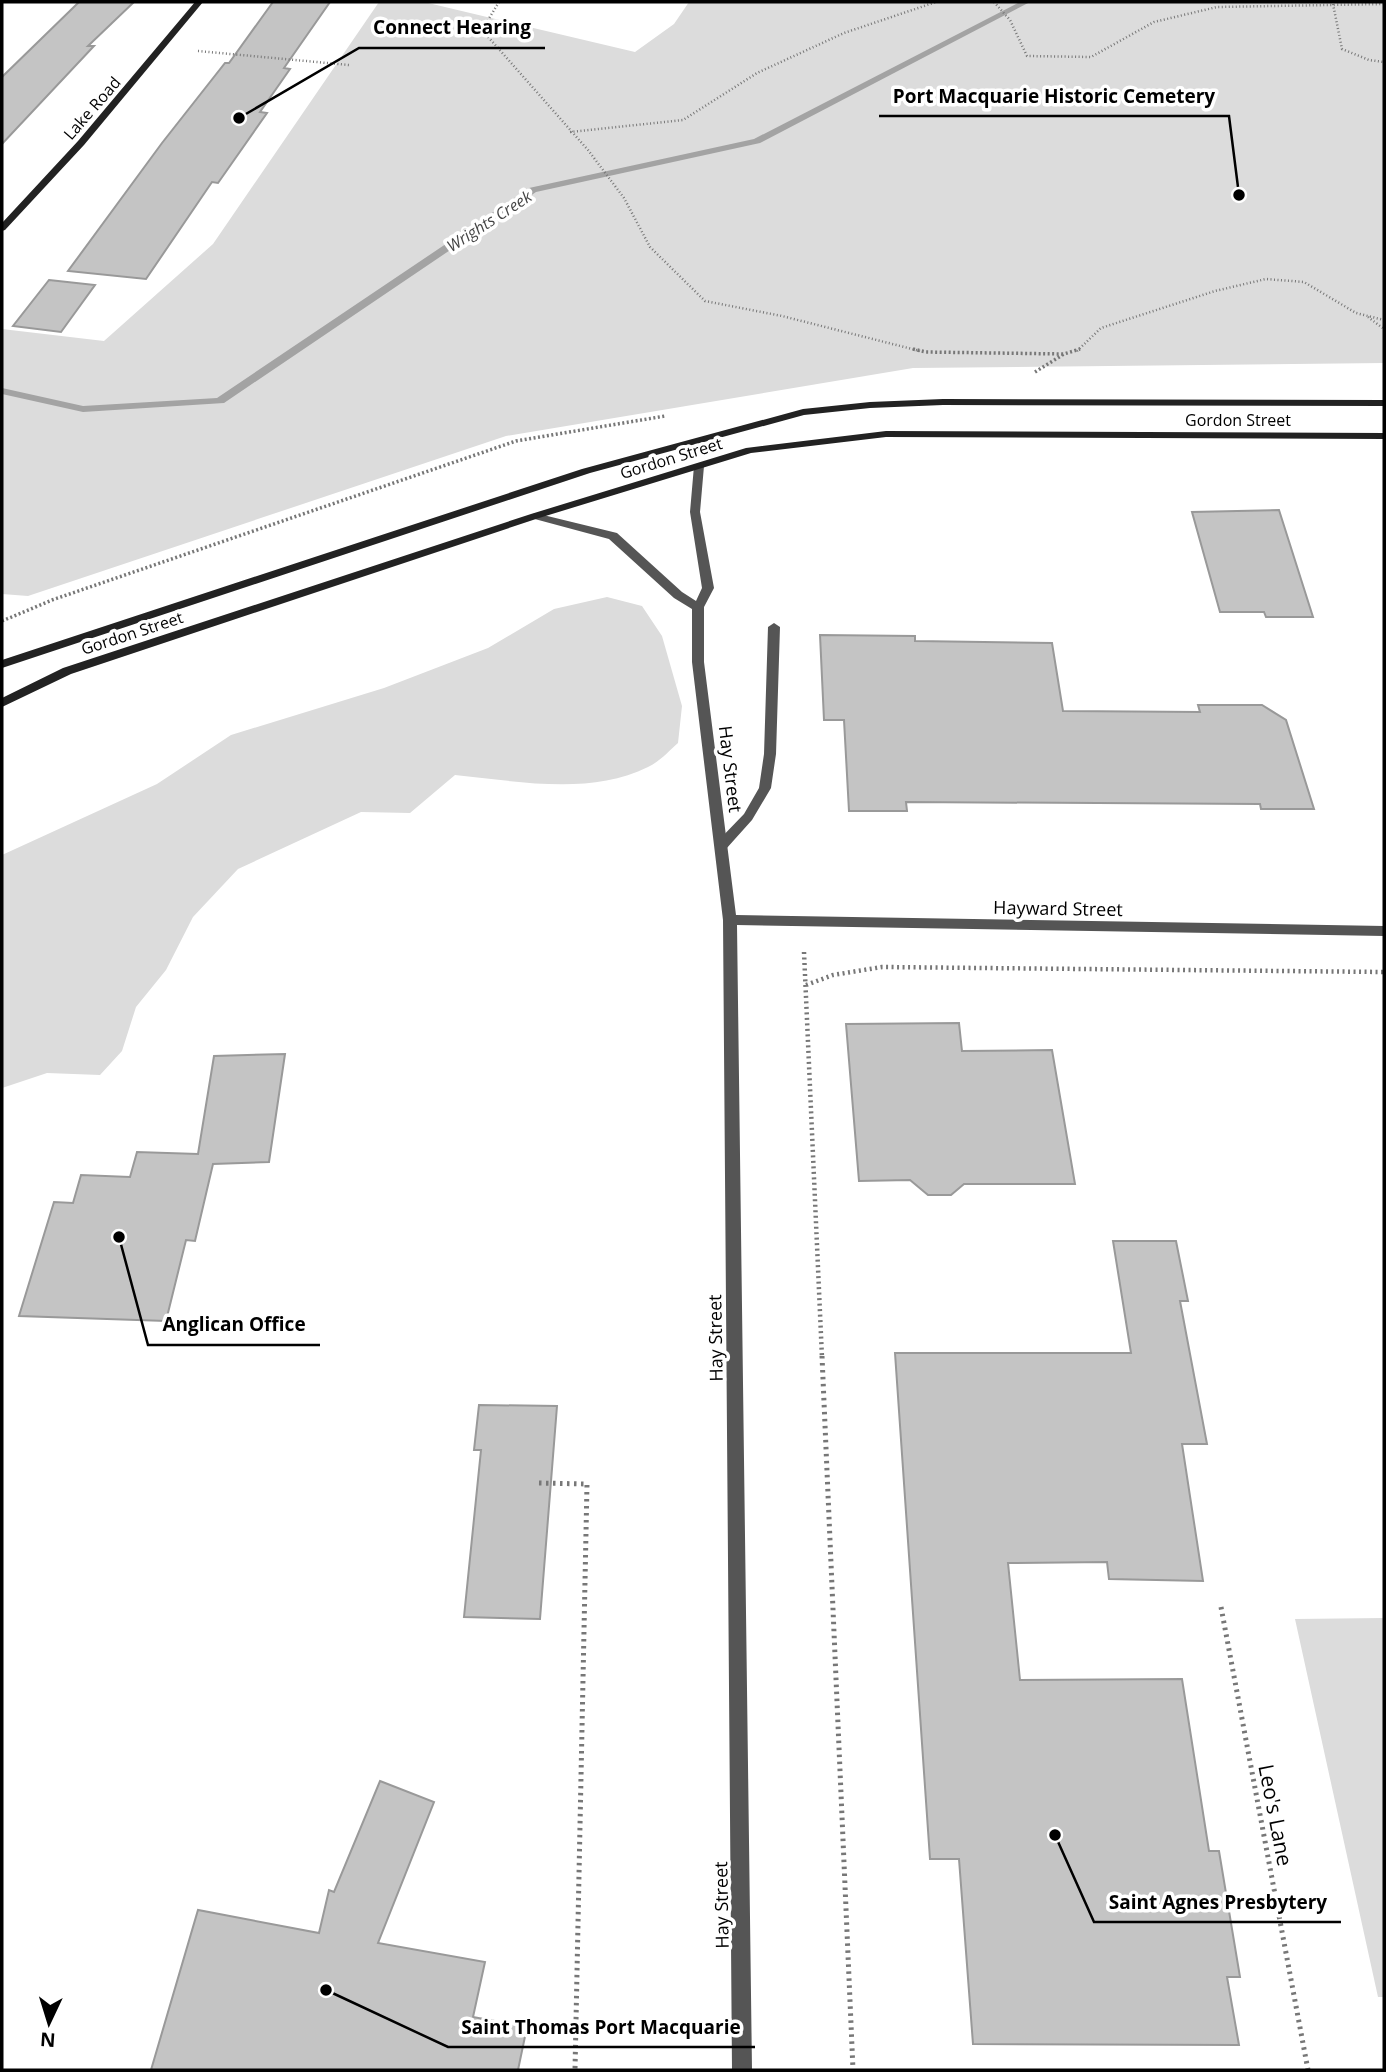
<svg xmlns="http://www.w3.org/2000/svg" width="1386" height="2072" font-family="'Open Sans',sans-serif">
<rect width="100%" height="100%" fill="#fff"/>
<!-- green -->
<path fill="#dcdcdc" d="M379,2H424L635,52L674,24L689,2H1384V363L913,368L506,436L28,596L2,594V329L104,341L213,244Z
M607,597L642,606L662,636L682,706L678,743C669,751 659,762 648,767C590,796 517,781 455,775L410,813L361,812L238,869L193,917L166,970L136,1007L122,1051L100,1075L47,1073L2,1088V855L157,784L231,735L384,688L488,648L554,609Z
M1384,1618V1997H1378L1295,1619Z"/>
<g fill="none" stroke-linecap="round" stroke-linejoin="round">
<!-- stream -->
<path fill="#a3a3a3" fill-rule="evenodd" d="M1020,2H1030L760,143L536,192L224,403L83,412L2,394V388L83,406L217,398L529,188L754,139Z"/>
</g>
<!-- building -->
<path fill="#c4c4c4" stroke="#999" stroke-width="2" d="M79,2H134L88,46H94L2,144V77Z
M273,2H330L284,68L290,69L260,112L267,113L218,183L212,182L146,279L68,271L162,143L225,63H229Z
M49,280L95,285L61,332L13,326Z
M1279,510L1313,617H1266L1264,612H1220L1192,512Z
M820,635L915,636V641L1052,643L1063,711L1200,712L1198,705H1262L1286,720L1314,809H1261L1260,804L906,802L907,811H849L844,720H824Z
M959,1023L962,1051L1052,1050L1075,1184H964L951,1195H928L910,1180L859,1181L846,1024Z
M285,1054L269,1162L213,1164L195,1241L186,1240L166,1321L19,1316L54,1202L73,1203L81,1175L130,1177L137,1152L198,1154L214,1056Z
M1113,1241H1176L1188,1301H1180L1207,1444H1182L1203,1581L1109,1579L1107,1562L1008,1563L1020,1680L1182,1679L1209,1851H1219L1240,1977H1227L1239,2045L973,2044L959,1859H930L895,1353H1131Z
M479,1405L557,1406L540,1619L464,1617L481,1450H474Z
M380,1781L434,1802L378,1943L485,1962L473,2017L527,2027L518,2070H151L198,1910L319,1933L329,1890L334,1892Z"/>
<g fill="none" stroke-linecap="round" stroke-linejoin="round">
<!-- path-far3 -->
<path stroke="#777" stroke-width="2.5" stroke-dasharray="1 2.5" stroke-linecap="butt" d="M499,2L482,30L588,150L624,198L650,247L705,301L782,316L920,351
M994,2L1010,20L1027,56L1091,57L1154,22L1217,7L1384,4
M1333,4L1342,49L1369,60L1384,62
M198,51L349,65
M570,132L683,120L757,73L844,33L936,2
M1368,317L1384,329
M1077,351L1101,328L1215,291L1266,279L1304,282L1356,313L1384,320"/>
<!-- path-far2 -->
<path stroke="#777" stroke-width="3.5" stroke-dasharray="2 2.5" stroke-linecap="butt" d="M913,349L926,352L1064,354
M1035,372L1064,354L1080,349
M2,621L52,600L516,441L665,416"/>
<!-- path-far1 -->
<path stroke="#777" stroke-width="4.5" stroke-dasharray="2 3.5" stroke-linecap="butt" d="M804,952L822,1358
M806,985L833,975L882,967L1384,972"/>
<!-- path -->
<path stroke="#777" stroke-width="5" stroke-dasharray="2.5 4.5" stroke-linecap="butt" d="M822,1356L853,2070
M539,1483L587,1484L575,2070
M1221,1607L1308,2070"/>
<!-- service -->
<path fill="#555" fill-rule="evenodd" d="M774,623L780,627L776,754L771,788L752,820L726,849H716L715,846L716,843L744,814L759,788L764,754L768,627Z"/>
<!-- minor -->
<path fill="#555" fill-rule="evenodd" d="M699,463L704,466L700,512L714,588L704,607V662L736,915L1384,926V936L737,925L752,2070H732L723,920L692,662V609L674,598L609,539L531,518L530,516L535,513L617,533L682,592L696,601L702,588L690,512L694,466Z"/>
<!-- secondary -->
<path fill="#222" fill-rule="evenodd" d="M195,2H203L84,145L5,230L2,231V223L78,141Z
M943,399L1384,400V406L943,405L870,408L804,415L590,473L2,668V660L582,469L803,409L870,402Z
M886,431L1384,433V439L886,437L751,453L539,518L71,674L2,707V698L63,668L531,514L746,448Z"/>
</g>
<g text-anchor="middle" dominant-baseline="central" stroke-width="7" stroke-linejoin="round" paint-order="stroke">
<!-- far-street labels -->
<g font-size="16" fill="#000" stroke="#fff">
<text transform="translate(92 108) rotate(-49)">Lake Road</text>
<text x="1238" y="420">Gordon Street</text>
<text transform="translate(671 458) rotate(-17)">Gordon Street</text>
<text transform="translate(132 633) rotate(-18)">Gordon Street</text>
</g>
<!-- far-water labels -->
<g font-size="16" font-style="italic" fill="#444" stroke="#fff">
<text transform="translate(489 221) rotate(-33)">Wrights Creek</text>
</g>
<!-- street labels -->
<g font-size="18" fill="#000" stroke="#fff">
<text transform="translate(731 769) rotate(83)">Hay Street</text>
<text transform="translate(1058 908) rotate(1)">Hayward Street</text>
<text transform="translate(715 1338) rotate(-91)">Hay Street</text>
<text transform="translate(721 1905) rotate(-91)">Hay Street</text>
</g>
<!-- near-street labels -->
<g font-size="21" fill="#000" stroke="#fff">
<text transform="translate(1276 1815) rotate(79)">Leo's Lane</text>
</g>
</g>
<!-- callouts -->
<path fill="none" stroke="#000" stroke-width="2.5" d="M239 118L359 48H545M1239 195L1229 116H879M119 1237L148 1345H320M1055 1835L1094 1922H1341M326 1990L448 2047H755"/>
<g fill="#000" stroke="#fff" stroke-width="2.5">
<circle cx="239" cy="118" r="7"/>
<circle cx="1239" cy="195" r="7"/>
<circle cx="119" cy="1237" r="7"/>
<circle cx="1055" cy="1835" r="7"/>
<circle cx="326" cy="1990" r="7"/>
</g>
<g font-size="19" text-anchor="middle" font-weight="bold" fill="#000" stroke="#fff" stroke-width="7" stroke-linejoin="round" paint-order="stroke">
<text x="452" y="34">Connect Hearing</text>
<text x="1054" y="103">Port Macquarie Historic Cemetery</text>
<text x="234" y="1331">Anglican Office</text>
<text x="1218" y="1909">Saint Agnes Presbytery</text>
<text x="601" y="2034">Saint Thomas Port Macquarie</text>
</g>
<!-- border -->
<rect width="1386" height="2072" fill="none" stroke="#000000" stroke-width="7"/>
<!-- north arrow -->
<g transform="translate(49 2023) rotate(184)" stroke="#ffffff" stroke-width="5" paint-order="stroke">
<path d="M0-5L12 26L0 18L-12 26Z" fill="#000000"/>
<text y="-10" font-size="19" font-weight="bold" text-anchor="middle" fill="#000000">N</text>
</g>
</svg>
